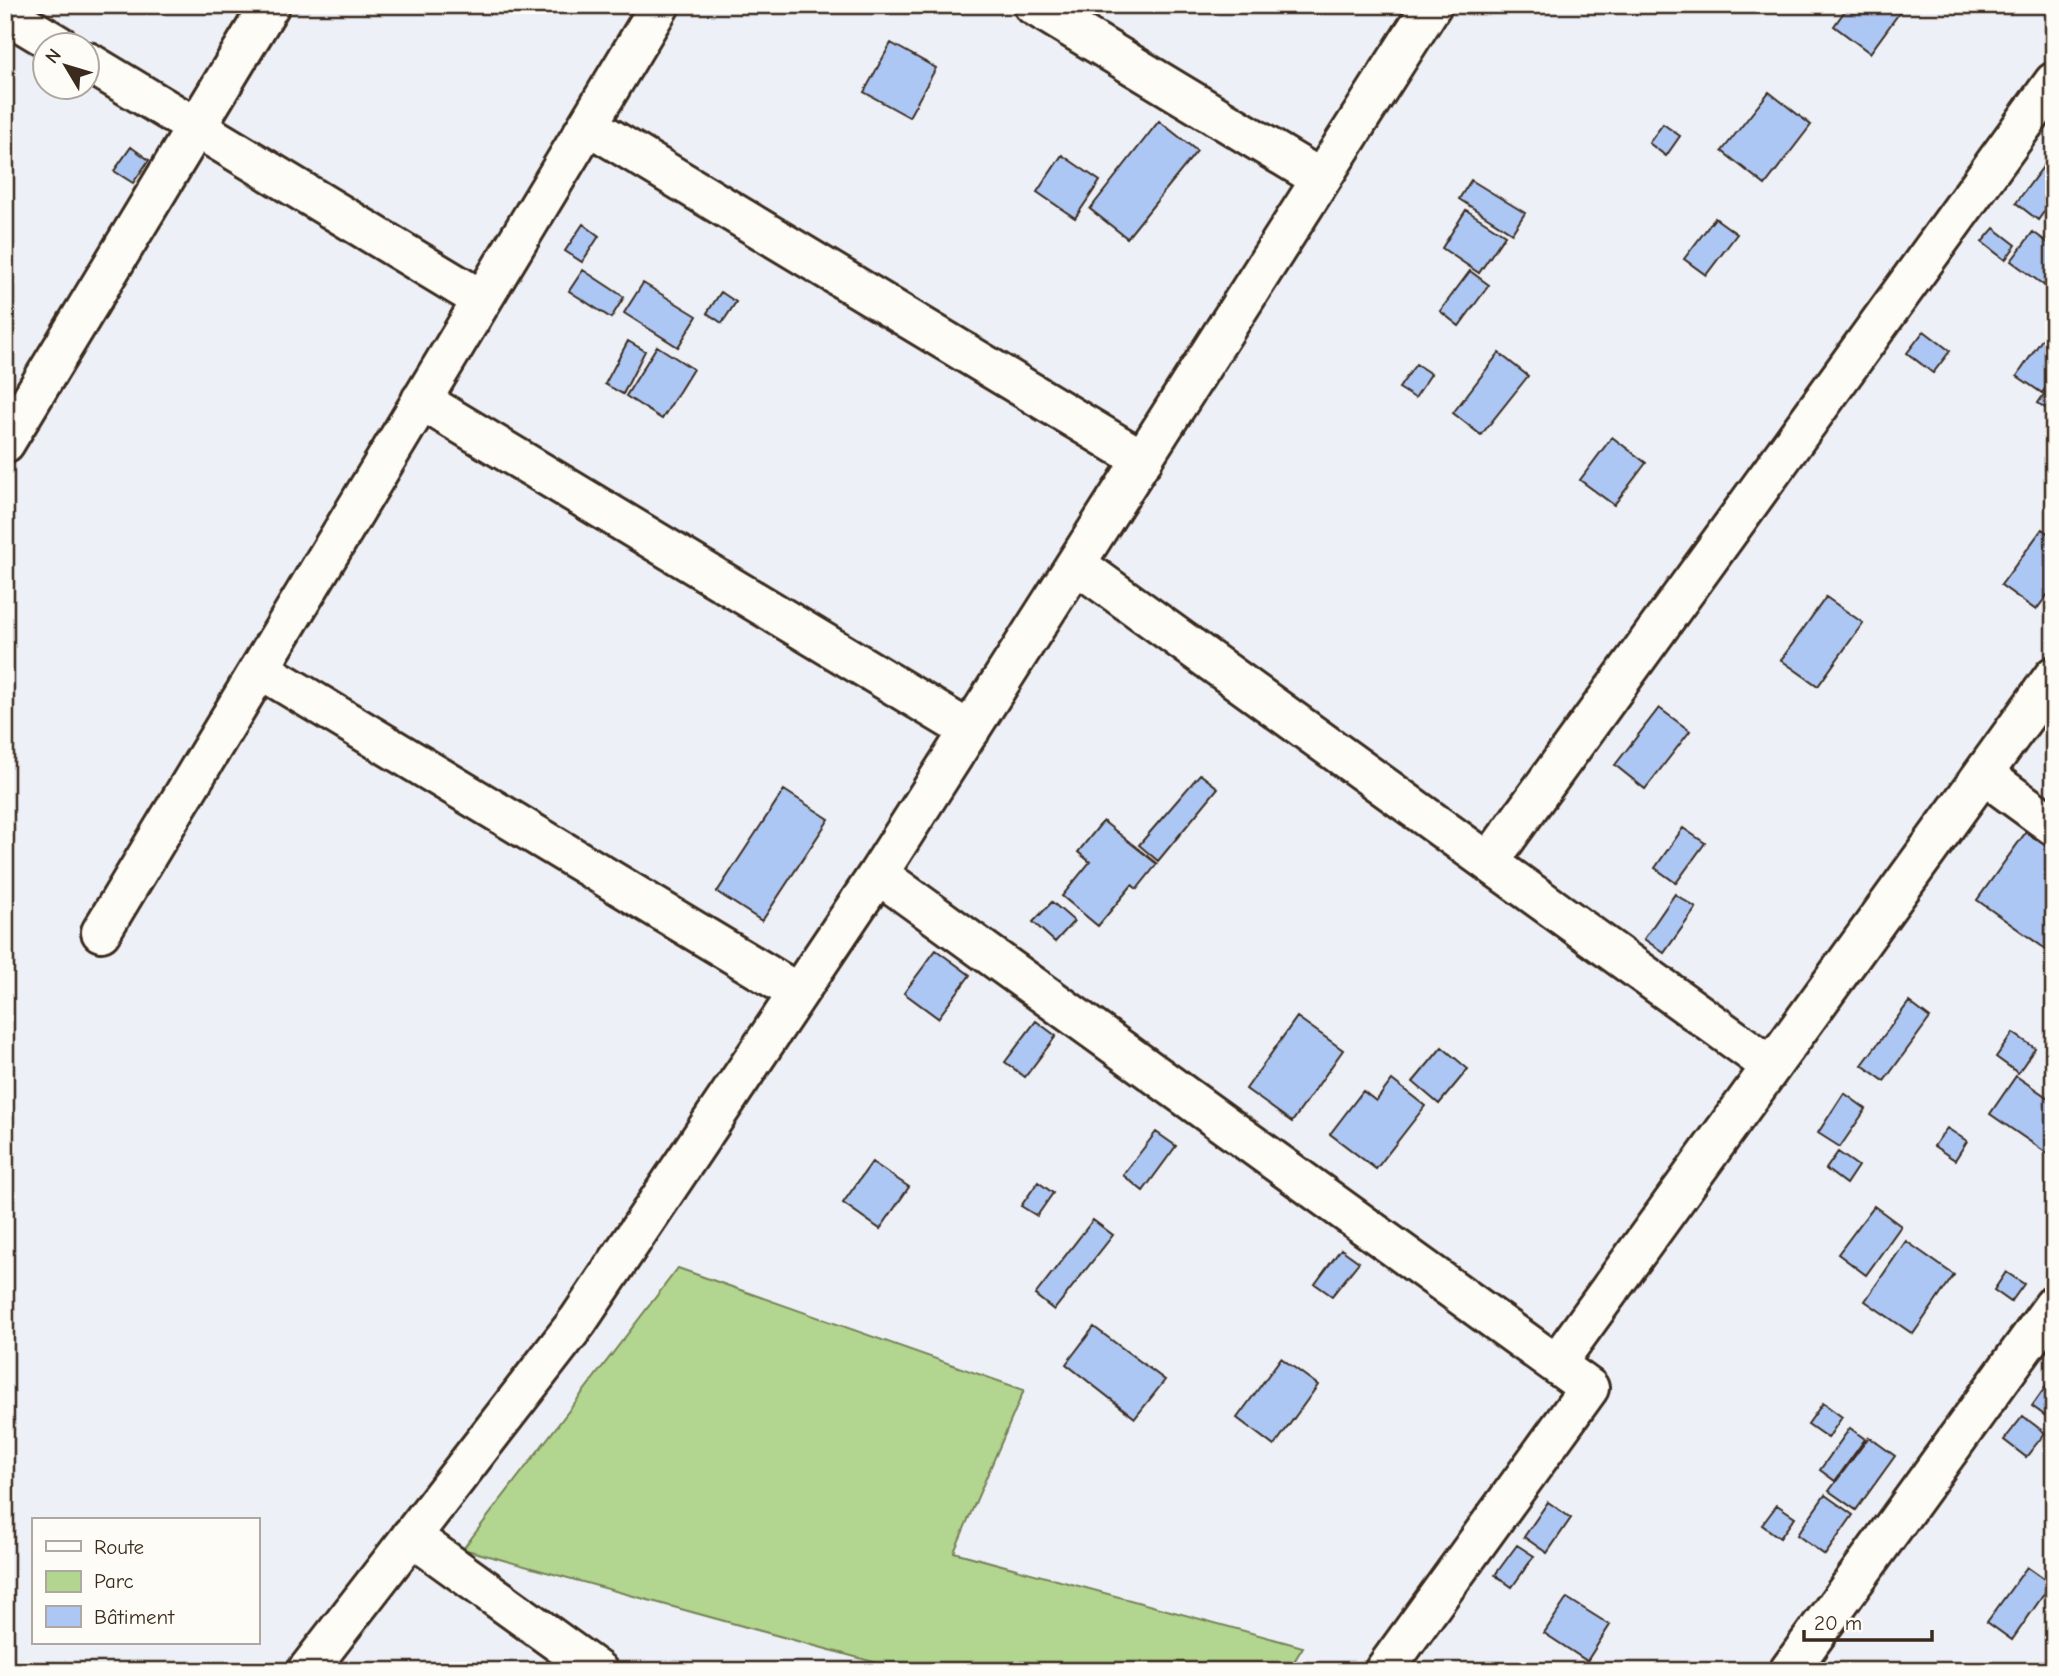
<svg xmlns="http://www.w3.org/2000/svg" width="2059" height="1676" font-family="'Comic Neue',sans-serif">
<rect width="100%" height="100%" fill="#edf1f7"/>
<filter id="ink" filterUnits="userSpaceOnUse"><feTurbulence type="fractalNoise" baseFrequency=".0143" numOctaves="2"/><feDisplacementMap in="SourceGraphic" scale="14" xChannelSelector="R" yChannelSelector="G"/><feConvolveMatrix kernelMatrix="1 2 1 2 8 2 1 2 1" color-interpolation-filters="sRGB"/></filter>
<g filter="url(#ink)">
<!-- green -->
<path fill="#b2d690" stroke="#768057" stroke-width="2" d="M678,1268L1024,1390L954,1552L1303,1647L1288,1671H906L463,1549Z"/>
<!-- building -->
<path fill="#adc7f5" stroke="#3b2a1e" stroke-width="2" d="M1849,5H1905L1870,53L1834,26Z
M891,43L936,68L909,117L864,92Z
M1769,92L1811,125L1765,185L1722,151Z
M1159,121L1197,151L1127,238L1090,209Z
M1663,124L1680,136L1666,156L1649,143Z
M131,147L149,160L133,183L114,171Z
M2054,152V198L2038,220L2016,203Z
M1062,155L1100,181L1075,218L1037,192Z
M1471,180L1525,213L1512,233L1459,199Z
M1466,210L1505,235L1479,273L1442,248Z
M1715,218L1737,234L1706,275L1684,259Z
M583,224L599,236L582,262L565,251Z
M1994,228L2016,245L2005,260L1982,242Z
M2033,232L2054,247L2053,292L2011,261Z
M583,270L624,297L611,318L569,291Z
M1470,271L1489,285L1459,326L1440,311Z
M643,283L697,316L678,347L624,313Z
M721,292L736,302L722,323L707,313Z
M1924,331L1950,351L1933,373L1907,353Z
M2043,338L2054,345V376L2042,393L2017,376Z
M628,341L645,351L623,394L605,384Z
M657,346L693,369L662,419L626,396Z
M1499,353L1528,376L1481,435L1453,413Z
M1416,364L1431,374L1415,398L1399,388Z
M2054,380V414L2038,403Z
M1612,437L1646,463L1614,505L1580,480Z
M2042,529L2054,538V586L2036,610L2001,585Z
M1826,597L1863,623L1818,686L1781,660Z
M1659,708L1690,731L1645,789L1615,765Z
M1200,774L1218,788L1158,861L1139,845Z
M784,790L829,819L762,921L717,892Z
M1103,821L1157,864L1137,889L1132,885L1098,926L1062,896L1090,862L1078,852Z
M1683,828L1705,843L1676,883L1655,868Z
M2026,832L2054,852V955L1977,900Z
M1675,894L1696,908L1664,953L1644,939Z
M1052,902L1074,921L1055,942L1033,922Z
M936,950L970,975L938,1018L904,993Z
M1909,1002L1930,1018L1884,1081L1862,1065Z
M1297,1017L1343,1050L1292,1122L1246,1089Z
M1036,1021L1056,1036L1025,1077L1005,1062Z
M2013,1033L2035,1048L2018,1073L1996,1057Z
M1442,1047L1468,1069L1439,1104L1413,1082Z
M2016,1076L2054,1102V1158L1990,1114Z
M1392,1080L1425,1106L1376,1169L1330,1134L1363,1091L1376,1101Z
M1844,1093L1866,1109L1840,1147L1818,1133Z
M1947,1128L1967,1141L1955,1160L1934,1146Z
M1156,1132L1176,1146L1143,1191L1123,1175Z
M1838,1152L1858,1166L1846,1184L1826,1169Z
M872,1162L909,1187L880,1229L843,1203Z
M1038,1182L1053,1193L1037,1216L1021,1206Z
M1874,1206L1901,1226L1866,1275L1838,1254Z
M1093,1220L1113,1235L1054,1310L1035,1295Z
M1906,1241L1954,1275L1913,1334L1865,1301Z
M1341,1249L1359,1262L1332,1296L1315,1284Z
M2006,1272L2024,1284L2011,1302L1994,1290Z
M1094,1327L1165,1380L1135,1418L1066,1364Z
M1281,1358L1318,1385L1274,1446L1237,1418Z
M2054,1375V1415L2051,1420L2032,1406Z
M1823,1403L1842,1417L1828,1438L1808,1424Z
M2023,1416L2045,1433L2026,1457L2004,1440Z
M1850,1428L1865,1439L1835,1481L1820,1470Z
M1869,1437L1895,1456L1856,1510L1829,1491Z
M1825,1495L1853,1515L1825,1555L1797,1535Z
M1548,1502L1571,1518L1547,1553L1524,1537Z
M1777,1505L1795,1517L1780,1538L1762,1525Z
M1517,1545L1534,1556L1512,1587L1495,1575Z
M2027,1567L2051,1584L2012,1640L1987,1622Z
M1567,1598L1610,1625L1587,1661L1544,1633Z"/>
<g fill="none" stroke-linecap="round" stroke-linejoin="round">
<!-- minor casing -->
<g stroke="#3b2a1e" stroke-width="44">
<path id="minor" d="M1033,5L1321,179
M5,13L60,46
M88,62L482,300
M588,125L1143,460
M421,400L970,731
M5,443L270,5
M1076,564L1771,1066
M260,669L798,993
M1983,774L2054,826
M1489,862L2054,82
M878,874L1589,1388L1384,1671
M101,932L660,5
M1556,1364L2054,676
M411,1536L598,1671
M307,1671L578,1321L878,874L1432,5
M1789,1671L2054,1305"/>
</g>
<!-- minor -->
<use href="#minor" stroke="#fdfcf7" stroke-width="38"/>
</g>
</g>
<!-- margin -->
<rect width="2059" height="1676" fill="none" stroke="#fdfcf7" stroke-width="28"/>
<rect x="14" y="14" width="2031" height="1648" fill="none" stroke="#3b2a1e" stroke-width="2.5" filter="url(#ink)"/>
<!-- legend -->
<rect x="32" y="1518" width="228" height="126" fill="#fdfcf7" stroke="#afa8a0" stroke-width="2"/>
<rect x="46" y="1541" width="35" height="10" fill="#fdfcf7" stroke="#afa8a0" stroke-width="2"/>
<text x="94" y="1554" font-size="21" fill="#3b2a1e">Route</text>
<rect x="46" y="1571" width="35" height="21" fill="#b2d690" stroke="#afa8a0" stroke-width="2"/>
<text x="94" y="1588" font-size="21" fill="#3b2a1e">Parc</text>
<rect x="46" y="1606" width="35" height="21" fill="#adc7f5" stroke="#afa8a0" stroke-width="2"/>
<text x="94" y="1624" font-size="21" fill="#3b2a1e">Bâtiment</text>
<!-- north arrow -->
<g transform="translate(66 66) rotate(308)"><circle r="33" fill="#fdfcf7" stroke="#afa8a0" stroke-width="2"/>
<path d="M0-5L12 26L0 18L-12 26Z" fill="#3b2a1e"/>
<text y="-10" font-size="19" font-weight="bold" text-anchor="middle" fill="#3b2a1e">N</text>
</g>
<!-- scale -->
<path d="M1804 1630v10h128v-10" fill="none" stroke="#3b2a1e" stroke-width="3.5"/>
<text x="1814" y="1630" font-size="21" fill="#3b2a1e" stroke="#fdfcf7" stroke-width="5" paint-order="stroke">20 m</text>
</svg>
